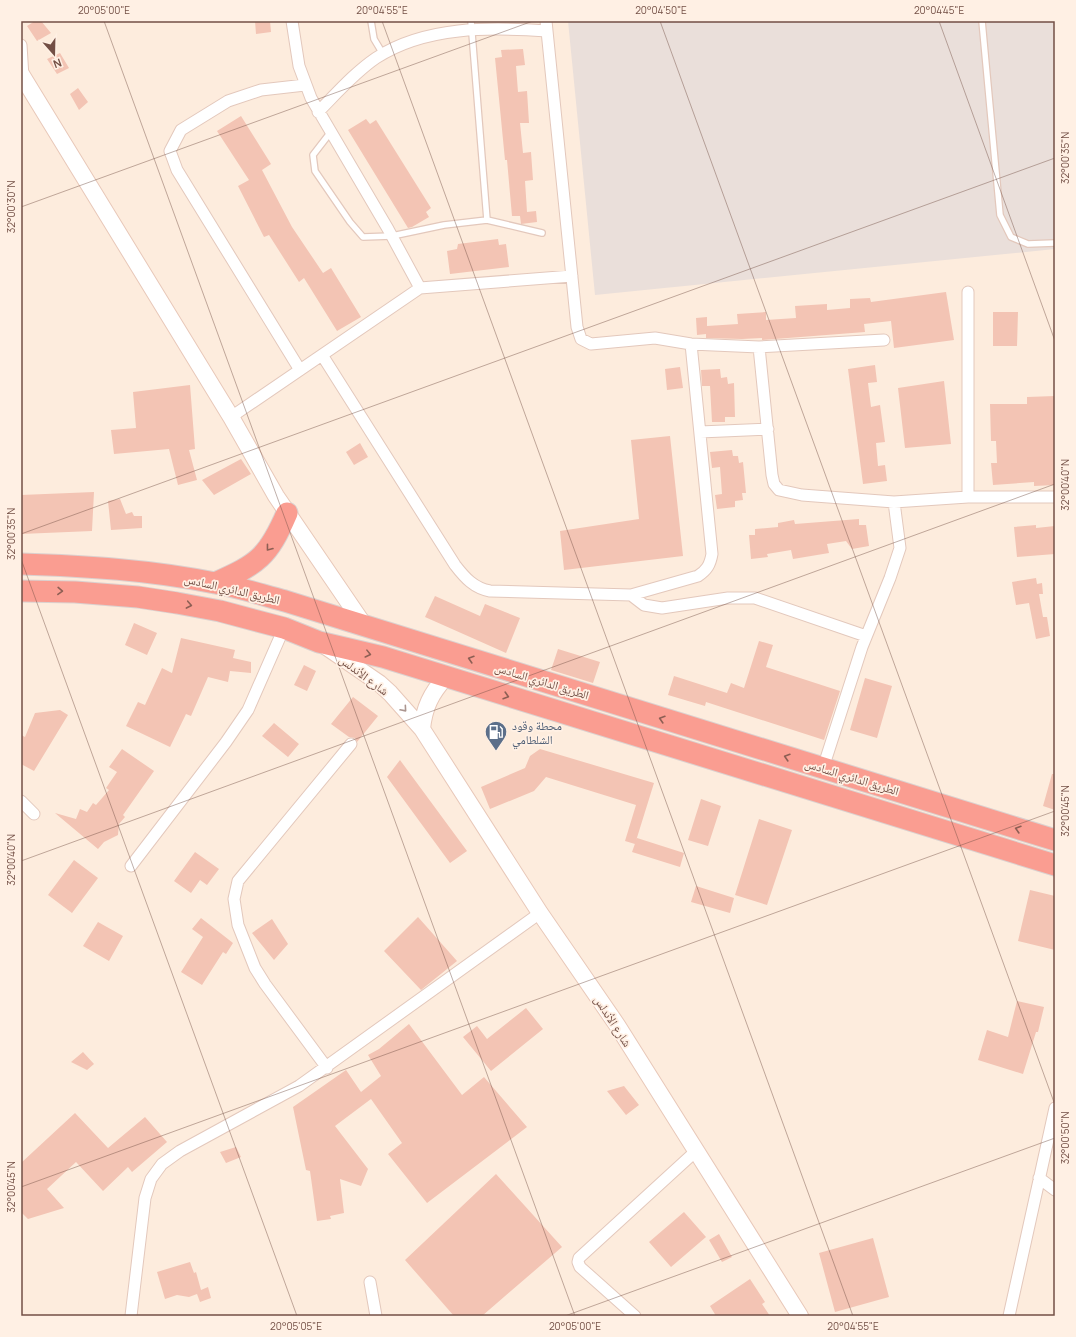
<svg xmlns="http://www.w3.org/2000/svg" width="1076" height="1337" font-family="Manrope,'Noto Naskh Arabic',sans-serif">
<rect width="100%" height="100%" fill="#fdecdd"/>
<!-- industrial -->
<path fill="#eadfda" d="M568,21H1055V249L595,295Z"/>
<!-- building -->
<path fill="#f3c4b4" d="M35,21H41L51,33L37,41L27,26Z
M255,21H270L271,32L256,34Z
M523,49L525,65L516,66L518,92L527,91L529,123H520L523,153L531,152L533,180L525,181L527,212L536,211L537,222L521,224L520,216H512L507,160H505L495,58L502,57L501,50Z
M60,53L69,68L57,74L47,59Z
M78,88L88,102L79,110L70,94Z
M241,116L271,164L262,170L292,227L323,273L331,268L361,317L337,331L304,278L299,282L269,235L264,237L238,186L249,180L217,131Z
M366,119L370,124L376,120L431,208L426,212L429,217L412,227L408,228L348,130Z
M498,239L499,245L506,244L509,267L450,274L447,251L457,249L458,244Z
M946,292L954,340L894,348L891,321L864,324L865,332L762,340V338L742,339L706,338V334L697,335L696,318L707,317V326L738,324L737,314L766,312V320L796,318L795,306L827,304V310L850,308V299L870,298L871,302Z
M993,312H1018L1017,346H993Z
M875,365L877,382L868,383L871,407L880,405L885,442L876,443L878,466L885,465L887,481L863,484L848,369Z
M680,367L683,388L667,390L665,369Z
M720,369L721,378L727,377L728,384L734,383L735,417H725V422H712L710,386H702L701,370Z
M944,381L951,444L905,448L898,388Z
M190,385L195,449L189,450L197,480L178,485L169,449L114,454L111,430L136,428L133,392Z
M1055,396V485L1034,486V482L993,485L991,463H997L996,441H991L990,404H1027V397Z
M670,436L683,556L564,570L560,531L639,519L631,440Z
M360,443L368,457L354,465L346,452Z
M732,450L733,456H738L739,463L743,462L746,493H742L743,500L735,501V507L717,509L715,495L722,494L720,467L712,468L710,452Z
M241,459L251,474L214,495L202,480Z
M94,492L92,531L21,534V495Z
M120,499L126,514L132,512L134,516H142V528L111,530L108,501Z
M859,519V525H866L869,546L852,549L846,541L827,544L829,553L793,559L791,550L767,554L768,557L751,559L749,535H755V529L778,527V523L794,520L795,524Z
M1036,525V528L1055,526V554L1017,557L1014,527Z
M1036,578L1037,584L1042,583L1043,594H1039L1043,617H1047L1050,636L1036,639L1029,603L1016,605L1012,582Z
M435,596L480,616L485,604L520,618L506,653L425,617Z
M134,623L157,633L147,655L125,645Z
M181,638L235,650L233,658L251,662V673L230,671L228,682L208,677L191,716L186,714L170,747L126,726L138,702L145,705L162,668L172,673Z
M759,641L773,645L766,667L840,691L824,740L706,702L705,706L668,695L674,676L727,693L731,683L744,688Z
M558,649L600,662L593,683L551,670Z
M304,665L316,671L307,691L294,685Z
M865,678L892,686L877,738L850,730Z
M353,697L378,716L357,742L355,738L349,737L331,724Z
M60,710L68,715L34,771L21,764V735L25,737L35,713Z
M274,723L299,744L288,757L262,736Z
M122,749L154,771L123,815L125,817L119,824L118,835L104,842L98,849L55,813L76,819L80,809L87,812L93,803L96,805L109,790L106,788L117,772L109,767Z
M540,749L654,783L635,844L625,841L636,805L546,777L534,791L490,809L481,787L525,768L530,756Z
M400,760L467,851L450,863L387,777Z
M1052,774H1055V810L1043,806Z
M701,799L721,806L708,846L688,840Z
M759,819L792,830L767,905L735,895Z
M637,838L684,853L680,867L632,852Z
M195,852L219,869L207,885L200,880L191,893L174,881Z
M74,860L98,878L72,913L48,895Z
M696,886L734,898L730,913L691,902Z
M1030,890L1055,896V950L1018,941Z
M418,917L457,961L421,990L384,951Z
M201,918L233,943L226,954L223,952L202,985L181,972L203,937L192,929Z
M272,919L288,944L274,960L252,933Z
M98,922L123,936L109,961L83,946Z
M1017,1001L1044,1007L1038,1032H1036L1023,1074L978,1060L987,1030L1008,1037Z
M526,1008L543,1029L491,1071L463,1037L477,1026L487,1039Z
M409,1024L462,1095L484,1077L527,1127L427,1203L388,1154L402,1143L371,1099L335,1126L368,1169L361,1186L340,1179L344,1213L330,1216L331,1219L317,1221L310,1171L306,1170L293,1107L346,1070L361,1092L381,1076L368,1055L379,1049Z
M83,1052L94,1064L87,1070L71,1062Z
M624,1086L639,1105L626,1115L607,1091Z
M75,1113L108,1148L145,1117L167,1142L132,1172L128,1167L103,1191L76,1162L47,1189L64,1208L28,1219L21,1212V1163Z
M236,1147L241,1157L226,1163L220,1152Z
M496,1174L562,1247L482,1316H454L405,1260Z
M684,1212L706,1237L671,1267L649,1242Z
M719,1234L732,1257L722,1262L709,1240Z
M873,1238L889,1297L835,1312L819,1253Z
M190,1262L194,1273L196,1272L201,1290L208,1287L211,1298L200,1302L197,1294L189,1297L177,1295L165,1299L157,1272Z
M750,1279L765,1302L762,1304L770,1316H716L710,1306Z"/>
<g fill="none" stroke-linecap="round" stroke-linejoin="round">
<!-- lane casing -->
<g stroke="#e3c8bc" stroke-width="8">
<path id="lane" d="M371,21L374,39L383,54
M471,21L487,220
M982,21L1000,215L1011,237L1028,244L1055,243
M330,133L313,155L315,171L350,222L363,237L392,236L444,225L487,220L542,233"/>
</g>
<!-- street casing -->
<g stroke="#e3c8bc" stroke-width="13">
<path id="street" d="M292,21L299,66L311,98L388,229L420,288
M546,21L577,327L581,339L591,344L655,338L691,344L759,347L884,340
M21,45L23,77
M318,112C336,94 354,73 376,58C425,26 490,27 547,31
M968,292V497
M759,347L772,475L774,484L779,490L802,495L894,502L968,497H1055
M322,355L455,565C465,578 474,588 490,591L631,595L698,576C707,570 710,565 712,554L691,344
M300,370L177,170L170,151L181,130L228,101L261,90L305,85
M231,417L420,288L572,276
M700,432L768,429
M631,595L644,605L662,608L728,598H755L866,636
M823,768L862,647L890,578L900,548L894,502
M21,801L34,814
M131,866L226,742L248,710L284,628
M327,1068L265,984L255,968L238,925L234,899L238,881L351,744
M1039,1178L1055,1190
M370,1282L376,1316
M131,1316L145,1198L151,1179L162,1164L180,1151L299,1086L540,913
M635,1316L580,1267L578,1262L579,1258L696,1151
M1009,1316L1055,1108"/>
</g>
<!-- secondary casing -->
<g stroke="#e8c8b9" stroke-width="18">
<path id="secondary" d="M21,74L231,417L276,496L364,625
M325,646L379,683L390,693L422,729L540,913L617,1025L800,1316
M422,729C424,708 431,693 446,677"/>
</g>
<!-- highway casing -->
<g stroke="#dbd1cf" stroke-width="23">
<path id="highway" d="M21,564C86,566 150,570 215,583C238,587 262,595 285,601L1055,840
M215,583C258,564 268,557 287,513
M21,591L75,592L138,597L177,603L220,611L284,628L319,642L383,657L1055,865"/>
</g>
<!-- lane -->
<use href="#lane" stroke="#fff" stroke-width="5.5"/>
<!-- street -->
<use href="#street" stroke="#fff" stroke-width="11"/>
<!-- secondary -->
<use href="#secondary" stroke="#fff" stroke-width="16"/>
<!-- highway -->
<use href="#highway" stroke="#fa9d91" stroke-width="21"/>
</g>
<!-- one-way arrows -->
<defs><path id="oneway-chevron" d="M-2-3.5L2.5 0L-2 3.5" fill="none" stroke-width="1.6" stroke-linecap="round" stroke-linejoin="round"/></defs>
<g stroke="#8e5f54">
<use href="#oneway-chevron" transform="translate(269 548) rotate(128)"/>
<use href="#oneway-chevron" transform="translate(60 591) rotate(2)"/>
<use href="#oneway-chevron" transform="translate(189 605) rotate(11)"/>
<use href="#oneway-chevron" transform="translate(368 654) rotate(14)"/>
<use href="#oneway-chevron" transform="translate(471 659) rotate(-163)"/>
<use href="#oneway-chevron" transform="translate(506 696) rotate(17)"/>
<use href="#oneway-chevron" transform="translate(662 719) rotate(-163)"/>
<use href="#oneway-chevron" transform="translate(787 757) rotate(-163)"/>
<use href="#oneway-chevron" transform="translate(1018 829) rotate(-163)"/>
</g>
<use stroke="#ab958f" href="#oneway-chevron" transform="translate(404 709) rotate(49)"/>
<!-- ticks -->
<path fill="none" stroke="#734f45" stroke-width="1" stroke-opacity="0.45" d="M104,21L575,1316M382,21L853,1316M660,21L1055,1105M939,21L1055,341M21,207L533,21M21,534L1055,158M21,559L297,1316M21,861L1055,484M21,1187L1055,811M565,1316L1055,1138"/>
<!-- icons -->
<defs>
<g id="fuel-pin" transform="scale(1.15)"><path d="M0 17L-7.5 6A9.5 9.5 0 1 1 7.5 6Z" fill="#5c6f8a" stroke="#fff0e4"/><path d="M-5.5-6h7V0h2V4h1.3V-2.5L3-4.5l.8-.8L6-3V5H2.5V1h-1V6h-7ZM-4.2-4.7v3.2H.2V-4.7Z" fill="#fff"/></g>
</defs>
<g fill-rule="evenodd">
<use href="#fuel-pin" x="496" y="732"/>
</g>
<g text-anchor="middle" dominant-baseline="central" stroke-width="3.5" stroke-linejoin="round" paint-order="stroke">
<!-- street labels -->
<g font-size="12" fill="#734f45" stroke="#fff0e4">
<text transform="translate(232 589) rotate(13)">الطريق الدائري السادس</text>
<text transform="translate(364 675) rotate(37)">شارع الأندلس</text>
<text transform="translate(542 681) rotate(17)">الطريق الدائري السادس</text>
<text transform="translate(852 777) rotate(17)">الطريق الدائري السادس</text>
<text transform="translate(613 1021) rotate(57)">شارع الأندلس</text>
</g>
<!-- service labels -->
<g font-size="12" fill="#4e5e75" stroke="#fff0e4" text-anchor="start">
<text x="512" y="725">محطة وقود<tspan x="512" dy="14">الشلطامي</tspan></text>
</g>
</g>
<!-- border -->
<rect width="1076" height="1337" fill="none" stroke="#fff0e4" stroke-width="44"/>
<!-- north arrow -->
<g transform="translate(54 54) rotate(160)" stroke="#fff0e4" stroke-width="3" paint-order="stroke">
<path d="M0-3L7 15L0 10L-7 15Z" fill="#734f45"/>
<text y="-6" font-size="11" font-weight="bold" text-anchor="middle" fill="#734f45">N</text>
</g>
<rect x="22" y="22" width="1032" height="1293" fill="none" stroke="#734f45" stroke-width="1.5"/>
<g font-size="10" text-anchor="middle" fill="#734f45">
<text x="104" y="14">20°05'00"E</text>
<text x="382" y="14">20°04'55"E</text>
<text x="661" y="14">20°04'50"E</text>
<text x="939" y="14">20°04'45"E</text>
<text transform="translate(1065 158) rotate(-90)" y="4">32°00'35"N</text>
<text transform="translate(11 207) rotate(-90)" y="4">32°00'30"N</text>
<text transform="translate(1065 485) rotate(-90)" y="4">32°00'40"N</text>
<text transform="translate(11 534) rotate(-90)" y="4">32°00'35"N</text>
<text transform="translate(1065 811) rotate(-90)" y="4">32°00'45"N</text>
<text transform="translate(11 860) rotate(-90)" y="4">32°00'40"N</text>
<text transform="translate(1065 1138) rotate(-90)" y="4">32°00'50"N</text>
<text transform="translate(11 1187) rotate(-90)" y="4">32°00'45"N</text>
<text x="296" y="1330">20°05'05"E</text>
<text x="575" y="1330">20°05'00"E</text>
<text x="853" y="1330">20°04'55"E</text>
</g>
</svg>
